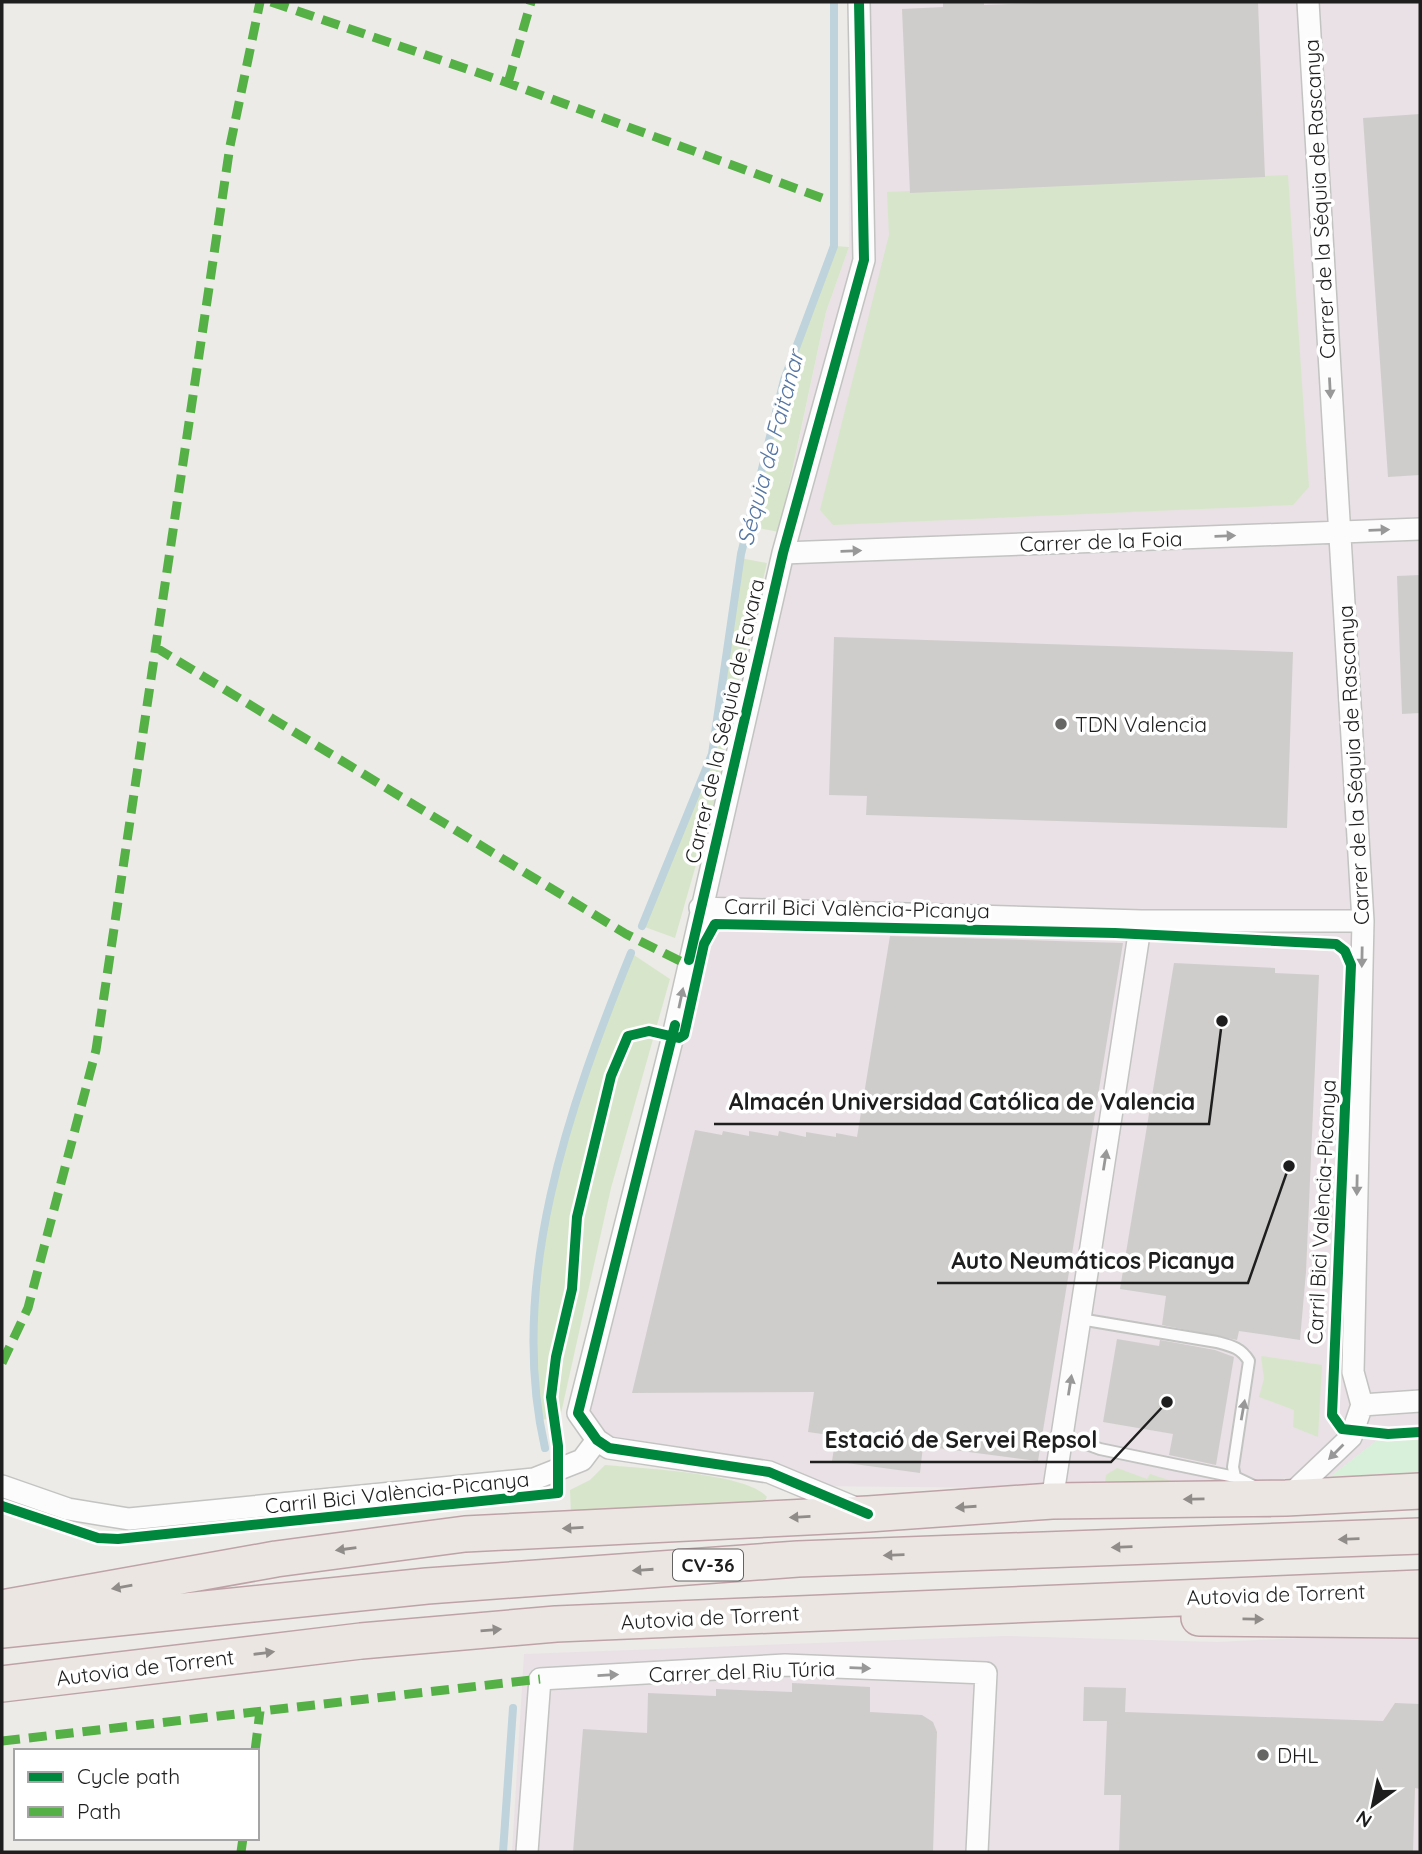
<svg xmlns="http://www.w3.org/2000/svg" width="1422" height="1854" font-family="Quicksand,sans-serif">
<rect width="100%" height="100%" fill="#ecebe8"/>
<!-- industrial -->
<path fill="#e9e1e5" d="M848,2H1420V1428L1385,1434L1331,1476L1111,1489L807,1486L609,1448L578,1413L673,1036L826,312L849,247Z
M1420,1632V1852H512L524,1654L1006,1636L1217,1642Z"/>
<!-- grass -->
<path fill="#d7e6ca" d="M1288,175L1309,487L1293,505L833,525L820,510L889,235L887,192Z
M834,246L849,247L826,312L779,532L748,526L784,380Z
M740,558L767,563L729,722L718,788L675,938L642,926L712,754Z
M631,953L670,979L611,1188L560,1418L538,1420C535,1368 532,1316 538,1265C552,1158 591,1052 631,953Z
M1261,1356L1322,1365L1318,1437L1293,1427L1294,1410L1259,1397L1264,1379Z
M605,1465C638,1468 748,1473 767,1497L763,1505L571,1514L570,1490L590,1480Z
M1117,1468L1147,1479L1150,1474L1187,1486L1111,1489L1105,1483L1106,1475Z"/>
<!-- park -->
<path fill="#d8efda" d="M1420,1428V1477L1334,1481L1331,1476L1385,1434Z"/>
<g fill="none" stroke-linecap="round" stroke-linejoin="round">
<!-- stream -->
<path stroke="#bed3db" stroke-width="8" d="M642,926L712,754L741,554L784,380L834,246V2
M545,1448C507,1282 569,1106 631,953
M503,1852L513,1708"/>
</g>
<!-- building -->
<path fill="#cfcdcb" d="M943,2H984V5L1062,2H1258L1265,177L910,193L902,9L943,7Z
M1420,114V475L1388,477L1363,118Z
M1420,575V713L1402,714L1397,576Z
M834,637L1293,652L1287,828L866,815L867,796L829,795Z
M890,936L1123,943L1038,1461L923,1446L920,1473L832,1461L836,1436L808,1432L814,1392L632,1393L695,1130L722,1135L723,1131L749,1136V1131L778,1136L779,1131L806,1137V1132L836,1137V1133L857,1137Z
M1174,963L1275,968V973L1319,975L1306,1272L1300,1340L1239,1331L1237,1340L1162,1325L1166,1296L1120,1289Z
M1117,1339L1159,1346L1160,1340L1215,1350L1234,1357L1216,1465L1169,1455L1173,1434L1103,1422Z
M792,1683L870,1687V1712L922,1715L933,1722L937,1732L933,1852H573L583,1729L647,1733L648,1693L716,1696V1689L792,1692Z
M1084,1687L1126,1688L1125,1712L1383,1721L1395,1703L1420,1704V1789L1415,1788L1413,1852H1119L1121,1795H1104L1107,1721H1083Z"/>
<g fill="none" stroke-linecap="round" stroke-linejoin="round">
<!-- service casing -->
<g stroke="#c3c3c2" stroke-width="14">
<path id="service" d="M1080,1319L1217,1342C1232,1346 1241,1348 1249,1361L1233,1467L1235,1477
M1062,1435L1100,1449L1235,1477L1256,1487"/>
</g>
<!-- minor casing -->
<g stroke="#c3c3c2" stroke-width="24">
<path id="minor" d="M783,553L1420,529
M700,908L1141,921H1363
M1362,1405L1420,1401
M2,1486L68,1509L129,1519L534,1479L582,1460L597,1440
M1288,1497L1351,1437L1362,1405L1353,1372L1363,921L1308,2
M1052,1501L1141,921
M858,1509L769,1472L609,1448L597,1440L578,1413L673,1036L783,553L864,260L859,2
M527,1852L540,1679L785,1665L986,1673L977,1852"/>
</g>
<!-- trunk casing -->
<g stroke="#bea2a8" stroke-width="38">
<path id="trunk" d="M2,1608L276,1559L465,1534L868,1514L1052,1501L1286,1498L1420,1491
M1199,1618L1420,1620
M2,1630L427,1586L798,1559L1420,1536
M2,1684L361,1641L556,1624L1420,1588"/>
</g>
<!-- service -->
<use href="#service" stroke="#fcfcfc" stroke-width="10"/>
<!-- minor -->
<use href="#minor" stroke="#fcfcfc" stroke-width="21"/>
<!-- trunk -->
<use href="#trunk" stroke="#ece6e2" stroke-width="35"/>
<!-- quiet -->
<path stroke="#55b145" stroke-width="9" stroke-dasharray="18 9" stroke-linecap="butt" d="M271,2L508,83L822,198
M508,83L531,2
M155,647L626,934L688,965
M2,1363L28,1308L96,1050L230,146L260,2
M2,1741L540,1679
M255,1751L260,1711
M241,1852L243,1838"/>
<!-- cycleway casing -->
<g stroke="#fff" stroke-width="15">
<path id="cycleway" d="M689,960L783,553L864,260L859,2
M675,1025L578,1413L597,1440L609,1448L769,1472L868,1514
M2,1506L98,1538L118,1539L558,1493V1446L551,1397L556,1357L572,1289L577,1217L611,1076L628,1036L649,1031L679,1038L684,1035L704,944L715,924L1115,933L1336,944L1345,951L1351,965L1332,1415L1342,1429L1388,1434L1420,1432"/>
</g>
<!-- cycleway -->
<use href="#cycleway" stroke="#00873e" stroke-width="10"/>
</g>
<!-- one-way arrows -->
<defs><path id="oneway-solid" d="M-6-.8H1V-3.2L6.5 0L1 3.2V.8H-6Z" transform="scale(1.75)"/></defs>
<g fill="#989898">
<use href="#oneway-solid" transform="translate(1330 388) rotate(87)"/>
<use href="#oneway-solid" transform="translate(1379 530) rotate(-2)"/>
<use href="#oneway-solid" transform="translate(1225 536) rotate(-2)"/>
<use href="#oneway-solid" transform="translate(851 551) rotate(-2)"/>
<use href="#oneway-solid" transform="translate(1362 957) rotate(91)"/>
<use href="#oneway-solid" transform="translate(681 998) rotate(-78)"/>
<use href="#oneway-solid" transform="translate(1105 1160) rotate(-81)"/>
<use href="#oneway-solid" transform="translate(1357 1185) rotate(91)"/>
<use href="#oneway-solid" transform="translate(1070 1385) rotate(-81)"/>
<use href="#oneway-solid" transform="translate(1243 1410) rotate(-80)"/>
<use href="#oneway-solid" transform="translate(1336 1452) rotate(135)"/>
<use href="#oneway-solid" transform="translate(860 1668) rotate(2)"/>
<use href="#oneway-solid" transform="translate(608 1675) rotate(-3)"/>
</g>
<g fill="#8f8c8a">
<use href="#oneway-solid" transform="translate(1194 1499) rotate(179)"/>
<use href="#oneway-solid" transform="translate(966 1507) rotate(176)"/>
<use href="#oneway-solid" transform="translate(800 1517) rotate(177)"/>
<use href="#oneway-solid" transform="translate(573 1528) rotate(177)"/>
<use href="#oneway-solid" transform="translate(1349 1539) rotate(178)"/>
<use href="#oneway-solid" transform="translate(1122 1547) rotate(178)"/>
<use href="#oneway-solid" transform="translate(346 1549) rotate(172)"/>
<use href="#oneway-solid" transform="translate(894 1555) rotate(178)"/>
<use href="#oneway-solid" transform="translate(643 1570) rotate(176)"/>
<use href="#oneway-solid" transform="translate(122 1587) rotate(170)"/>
<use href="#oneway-solid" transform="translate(1253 1619) rotate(1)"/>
<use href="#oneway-solid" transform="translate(491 1630) rotate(-5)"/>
<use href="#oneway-solid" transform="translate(264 1653) rotate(-7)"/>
</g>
<!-- markers -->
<g fill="#666665" stroke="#fff" stroke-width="2.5">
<circle cx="1061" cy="724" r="7"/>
<circle cx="1263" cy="1755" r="7"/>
</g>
<g text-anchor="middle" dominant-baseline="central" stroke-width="7" stroke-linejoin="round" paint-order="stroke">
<!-- shield labels -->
<rect fill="#fff" stroke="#626262" stroke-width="2" x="673" y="1549.5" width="70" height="31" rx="5"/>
<g font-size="19" font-weight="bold" fill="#1e1e1e">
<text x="708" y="1565">CV-36</text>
</g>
<!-- street labels -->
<g font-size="21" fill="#1e1e1e" stroke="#fff">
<text transform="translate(1319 199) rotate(-93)">Carrer de la Séquia de Rascanya</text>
<text transform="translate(1101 541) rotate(-2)">Carrer de la Foia</text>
<text transform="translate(724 721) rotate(-77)">Carrer de la Séquia de Favara</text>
<text transform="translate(1353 765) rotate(-93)">Carrer de la Séquia de Rascanya</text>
<text transform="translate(857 908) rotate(1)">Carril Bici València-Picanya</text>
<text transform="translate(1321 1212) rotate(-87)">Carril Bici València-Picanya</text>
<text transform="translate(397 1492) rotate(-6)">Carril Bici València-Picanya</text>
<text transform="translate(1276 1594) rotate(-2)">Autovia de Torrent</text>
<text transform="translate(710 1617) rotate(-3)">Autovia de Torrent</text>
<text transform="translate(145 1667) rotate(-7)">Autovia de Torrent</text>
<text transform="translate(742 1671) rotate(-2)">Carrer del Riu Túria</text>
</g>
<!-- poi labels -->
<g font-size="21" fill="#1e1e1e" stroke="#fff" text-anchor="start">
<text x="1075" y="724">TDN Valencia</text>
<text x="1277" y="1755">DHL</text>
</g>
<!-- water labels -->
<g font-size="23" font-style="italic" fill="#5676a3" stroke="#fff">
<text transform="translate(770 448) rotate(-75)">Séquia de Faitanar</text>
</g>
</g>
<!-- callouts -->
<path fill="none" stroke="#1e1e1e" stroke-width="2.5" d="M1222 1021L1209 1124H714M1289 1166L1248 1283H937M1167 1402L1111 1462H810"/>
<g fill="#1e1e1e" stroke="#fff" stroke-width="2.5">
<circle cx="1222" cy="1021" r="7"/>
<circle cx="1289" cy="1166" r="7"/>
<circle cx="1167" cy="1402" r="7"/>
</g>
<g font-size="23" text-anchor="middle" font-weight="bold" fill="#1e1e1e" stroke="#fff" stroke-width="7" stroke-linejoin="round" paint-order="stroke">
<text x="962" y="1110">Almacén Universidad Católica de Valencia</text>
<text x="1093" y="1269">Auto Neumáticos Picanya</text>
<text x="961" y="1448">Estació de Servei Repsol</text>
</g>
<!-- border -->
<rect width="1422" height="1854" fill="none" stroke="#1e1e1e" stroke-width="7"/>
<!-- legend -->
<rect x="14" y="1749" width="245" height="91" fill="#ffffff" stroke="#a5a5a5" stroke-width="2"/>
<rect x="28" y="1772" width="35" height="10" fill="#00873e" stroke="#a5a5a5" stroke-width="2"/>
<text x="77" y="1784" font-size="21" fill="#1e1e1e">Cycle path</text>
<rect x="28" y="1807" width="35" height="10" fill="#55b145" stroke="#a5a5a5" stroke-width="2"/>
<text x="77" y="1819" font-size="21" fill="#1e1e1e">Path</text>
<!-- north arrow -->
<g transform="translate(1373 1805) rotate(213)" stroke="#ffffff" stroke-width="5" paint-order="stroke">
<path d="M0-5L12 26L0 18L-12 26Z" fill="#1e1e1e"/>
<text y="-10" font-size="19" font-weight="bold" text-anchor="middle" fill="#1e1e1e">N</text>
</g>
</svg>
